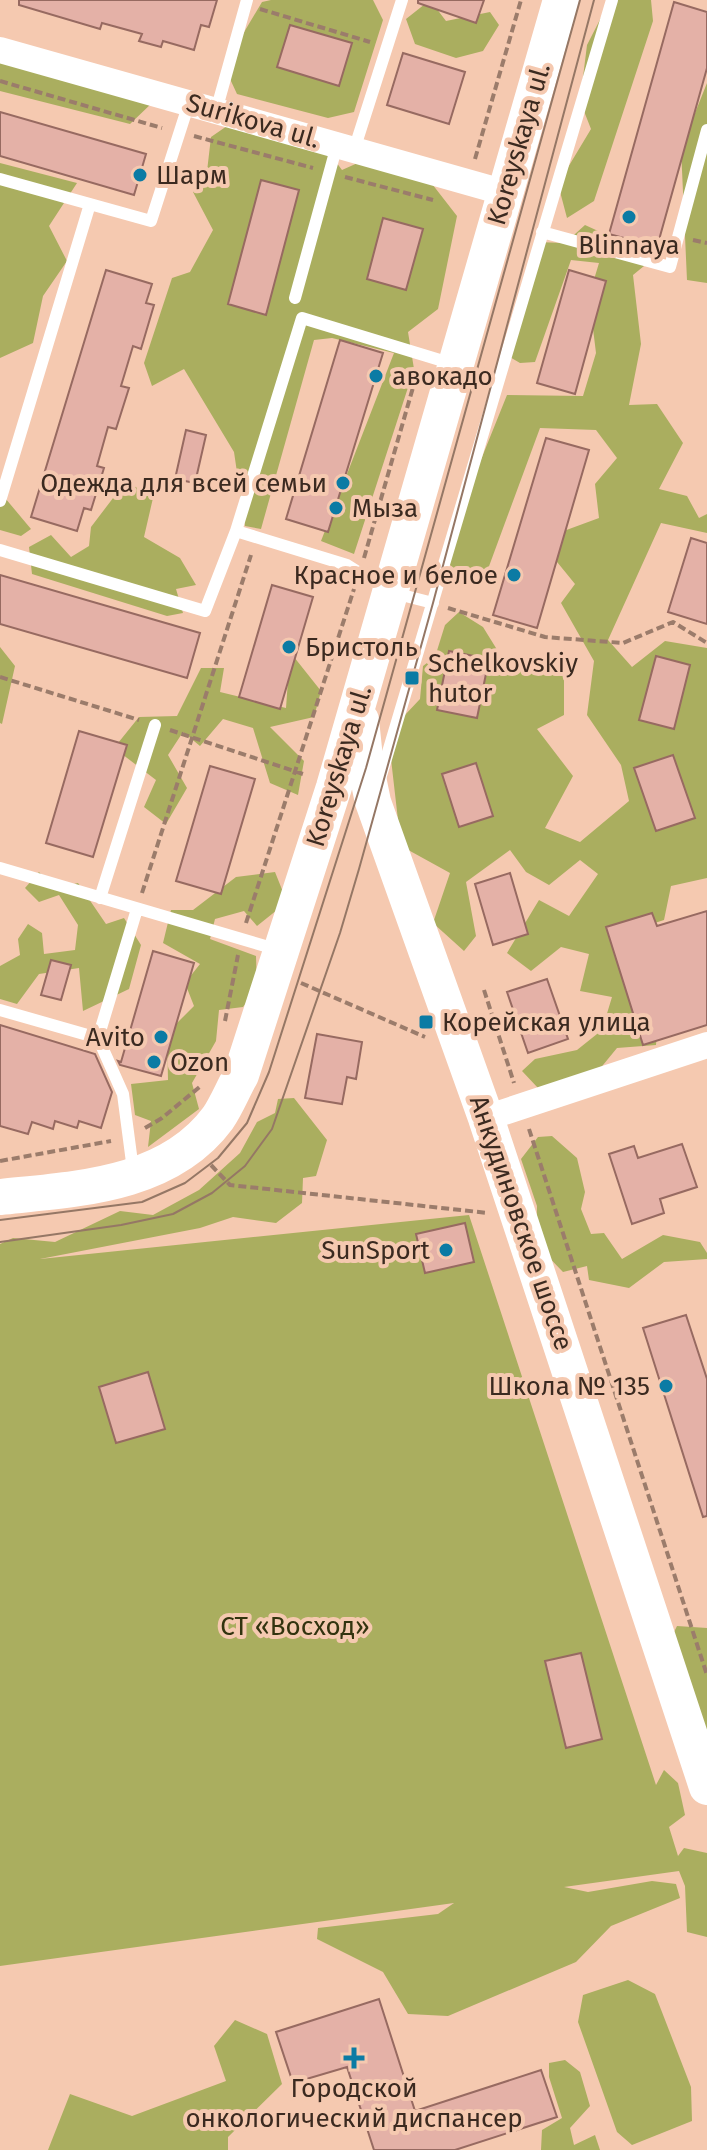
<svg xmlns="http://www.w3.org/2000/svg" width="707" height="2150" font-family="'Fira Sans',sans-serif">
<rect width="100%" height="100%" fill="#f5c9b0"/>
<!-- green -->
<path fill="#aaae5f" d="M271,0H373L383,20L354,112L328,118L237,94L224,66L262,2Z
M430,0L446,21L490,12L499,25L483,51L456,58L415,44L406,19Z
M610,0H651L653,21L594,201L567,218L558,184L591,129L580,101L587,45Z
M0,46L153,102L130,124L0,91Z
M707,83V283L687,280L681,148Z
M240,117L310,127L342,170L380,153L415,162L457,216L438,309L408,332L414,369L354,554L321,541L394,353L332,338L314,340L261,529L245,526L234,452L184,369L152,386L144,363L172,278L190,272L213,230L193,192L206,180L211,137Z
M0,163L77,183L49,226L67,261L43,296L33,343L0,358Z
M585,225L655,257L633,275L641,344L629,405L657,404L683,443L659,489L687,496L699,518L707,514V533L661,523L608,640L632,667L665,641L707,648V878L671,886L664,920L627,932L660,997L656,1045L617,1048L594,1076L538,1088L522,1071L535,1059L577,1050L602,1030L612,997L580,991L589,954L561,947L531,971L507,953L539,900L569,916L598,874L580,860L549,885L526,872L510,850L466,882L476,936L464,951L433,923L450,873L401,846L388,733L420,699L423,666L435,657L445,625L459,612L483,627L509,669L526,660L564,670V715L537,729L573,776L545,828L580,842L629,801L621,765L587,715L594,661L561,603L575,584L553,557L561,532L599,518L595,484L617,458L596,430L540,428L488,569L466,576L441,559L507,395L583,396L596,353L589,296L599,263L571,260L535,362L520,363L503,353L535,242L565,243Z
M126,481L153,498L144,537L180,558L196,585L176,589L183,613L167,616L32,574L29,547L51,535L71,557L89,546L91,527Z
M0,492L31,529L21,536L0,530Z
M0,647L15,666L2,724L0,723Z
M290,652L321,691L314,717L270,727L304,761L298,795L270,783L253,728L223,719L200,746L183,732L168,755L187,788L166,824L144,807L156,780L114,748L139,717L177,716L201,668H224L220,692L286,708Z
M39,872L54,889L78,883L106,924L124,918L141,945L129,989L83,1011L79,968L39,974L17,1004L0,999V966L20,955L18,939L28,924L42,933L44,954L75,950L78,925L59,895L39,902L25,888Z
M275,872L287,902L257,926L244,911L215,919L210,939L256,956L257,989L243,1007L219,1010L216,1041L192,1083L199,1109L148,1147L151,1121L135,1115L131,1084L168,1080L167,1033L194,1006L185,983L200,964L163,943L171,910H193L236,877Z
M294,1098L327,1140L316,1176L303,1178L302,1203L276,1223L233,1217L200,1228L40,1259L469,1215L656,1785L664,1770L678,1783L685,1815L669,1827L678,1856L684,1848L707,1853V1937L687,1932L685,1886L679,1871L564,1887L588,1892L652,1881L676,1884L680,1898L611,1926L576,1962L448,2016L408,2014L383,1972L317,1939L318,1928L438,1914L454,1903L0,1966V1244L13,1238L55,1242L120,1211L153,1215L199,1190L240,1153L257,1122L275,1113L278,1099Z
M552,1136L577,1158L585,1192L581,1209L591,1234L604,1233L622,1259L663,1235L700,1242L707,1253V1259L664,1262L629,1288L589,1280L587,1266L563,1272L536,1244L537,1206L521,1159L538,1137Z
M677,1626L707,1628V1745L670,1640Z
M628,1980L655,1994L691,2087L692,2121L632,2145L617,2132L578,2022L583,1995Z
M235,2020L267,2034L282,2084L228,2137V2150H48L70,2094L132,2116L226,2081L214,2046Z
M565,2060L580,2072L590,2106L570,2128L574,2145L595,2135L600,2150H541L542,2130L562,2118L549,2077V2063Z"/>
<!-- building -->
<path fill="#e4b1a7" stroke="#976a61" stroke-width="2" d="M19,0H217L209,27L201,25L194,50L163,41L161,47L139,41L142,34L102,23L100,29L19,5Z
M418,0H484L476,23L418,3Z
M674,2L707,12V68L657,247L609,234Z
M290,25L352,43L339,86L277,67Z
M403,53L465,72L449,124L387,105Z
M0,112L146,154L134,195L0,156Z
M261,180L299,190L266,315L228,304Z
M383,218L423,229L406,290L367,279Z
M106,270L152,284L146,303L154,305L141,349L133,346L121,386L129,388L116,429L108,427L97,466L104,468L91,510L84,508L77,531L31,517Z
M569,270L606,281L575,394L537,383Z
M340,340L383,353L328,532L286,519Z
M186,430L206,435L195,483L175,479Z
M546,438L589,450L537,628L493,615Z
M691,538L707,543V624L668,612Z
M0,575L200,633L187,678L0,624Z
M272,585L313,597L280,709L239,697Z
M449,651L489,659L477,718L437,710Z
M656,656L690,665L674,729L639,720Z
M79,731L127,745L93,857L46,843Z
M673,755L695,818L656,831L634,768Z
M476,763L493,816L459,827L442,774Z
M210,766L255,779L221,894L176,881Z
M510,873L528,934L493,945L475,884Z
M707,911V1025L643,1045L606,927L652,913L657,926Z
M153,951L194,963L161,1076L120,1065L118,1061L121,1062Z
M51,960L71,965L61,1000L41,995Z
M547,979L568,1039L528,1053L507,992Z
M0,1025L95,1054L112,1092L101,1128L79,1121L77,1128L55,1121L53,1129L32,1122L28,1134L0,1126Z
M317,1034L362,1042L356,1079L347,1077L342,1104L305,1098Z
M682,1144L697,1187L660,1199L664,1213L632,1224L609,1154L634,1146L638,1158Z
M465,1223L474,1262L425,1273L416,1234Z
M686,1315L707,1379V1516L703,1517L643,1328Z
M148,1372L165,1429L116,1443L99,1387Z
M581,1653L602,1739L566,1748L545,1661Z
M379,1999L415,2111L541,2070L557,2117L455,2150H374L347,2067L293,2083L276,2032Z"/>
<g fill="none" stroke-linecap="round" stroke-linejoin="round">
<!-- path -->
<path stroke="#9b7c6b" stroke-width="4" stroke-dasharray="8 4" stroke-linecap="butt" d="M260,9L370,42
M0,81L162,128
M194,136L313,168
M475,159L521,0
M345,177L433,200
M693,240L707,243
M364,558L418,370
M448,608L545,637L623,643L673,622L707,643
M0,677L139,720
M170,730L306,775
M142,893L251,555
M246,923L354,589
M301,983L425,1037
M484,990L514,1083
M225,1021L238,955
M145,1128L162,1118L202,1085
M529,1129L707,1675
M0,1161L111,1141
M211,1165L230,1185L488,1213"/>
<!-- lane -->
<path stroke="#fff" stroke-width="12" d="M216,111L247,0
M354,150L402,0
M0,179L151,221L189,103
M542,232L670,267L707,130
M295,298L337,145
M0,501L90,204
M236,531L302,318L453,364
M0,550L205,611L236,531L347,565L390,592L433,603
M380,779L612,0
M0,868L279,950
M100,898L155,725
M0,1010L98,1038
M133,1170L123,1094L98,1038L137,909"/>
<!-- street -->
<path stroke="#fff" stroke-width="26" d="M0,50L506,193
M486,1118L707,1045"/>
<!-- secondary -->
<path stroke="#fff" stroke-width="36" d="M361,720L366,768L373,802L486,1118L707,1787
M0,1197C76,1189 168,1186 218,1118C227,1105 233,1089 241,1075L334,787L561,0"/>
<!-- tram -->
<path stroke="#957765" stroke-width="2" d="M0,1220L142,1202L185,1183L218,1158L247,1123L269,1072L366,768L580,0
M0,1242L121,1225L173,1214L212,1193L245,1166L272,1129L340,933L359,869L433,603L594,0"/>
</g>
<!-- markers -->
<g fill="#0b7ba4" stroke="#f5c9b0" stroke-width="3">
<circle cx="140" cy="175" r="8"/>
<circle cx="629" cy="217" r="8"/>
<circle cx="376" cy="376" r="8"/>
<circle cx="343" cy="483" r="8"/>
<circle cx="336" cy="508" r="8"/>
<circle cx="514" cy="575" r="8"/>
<circle cx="289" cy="647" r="8"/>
<rect x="404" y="670" width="16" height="16" rx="4"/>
<rect x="418" y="1014" width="16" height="16" rx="4"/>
<circle cx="161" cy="1037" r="8"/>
<circle cx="154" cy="1062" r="8"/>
<circle cx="446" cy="1250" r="8"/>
<circle cx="666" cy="1386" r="8"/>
<path d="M350 2046h8v8h8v8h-8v8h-8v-8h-8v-8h8z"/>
</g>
<g text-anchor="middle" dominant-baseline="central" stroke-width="8" stroke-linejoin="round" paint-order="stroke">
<!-- street labels -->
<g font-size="26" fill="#3b2a20" stroke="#f5c9b0">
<text transform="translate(253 121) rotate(16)">Surikova ul.</text>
<text transform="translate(519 144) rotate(-74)">Koreyskaya ul.</text>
<text transform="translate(339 766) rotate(-73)">Koreyskaya ul.</text>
<text transform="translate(521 1223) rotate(71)">Анкудиновское шоссе</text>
</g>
<!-- poi labels -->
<g font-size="26" fill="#3b2a20" stroke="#f5c9b0" text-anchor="start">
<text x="156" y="175">Шарм</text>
<text x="629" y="245" text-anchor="middle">Blinnaya</text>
<text x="392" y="376">авокадо</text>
<text x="327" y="483" text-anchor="end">Одежда для всей семьи</text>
<text x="352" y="508">Мыза</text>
<text x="498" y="575" text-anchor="end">Красное и белое</text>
<text x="305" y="647">Бристоль</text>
<text x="428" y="663">Schelkovskiy<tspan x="428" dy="30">hutor</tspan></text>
<text x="442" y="1022">Корейская улица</text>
<text x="145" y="1037" text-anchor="end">Avito</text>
<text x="170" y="1062">Ozon</text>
<text x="430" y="1250" text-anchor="end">SunSport</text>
<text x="650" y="1386" text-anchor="end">Школа № 135</text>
<text x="354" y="2088" text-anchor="middle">Городской<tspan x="354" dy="30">онкологический диспансер</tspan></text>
</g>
<!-- park labels -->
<g font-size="26" fill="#32330f" stroke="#f5c9b0">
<text x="295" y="1626">СТ «Восход»</text>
</g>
</g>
</svg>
